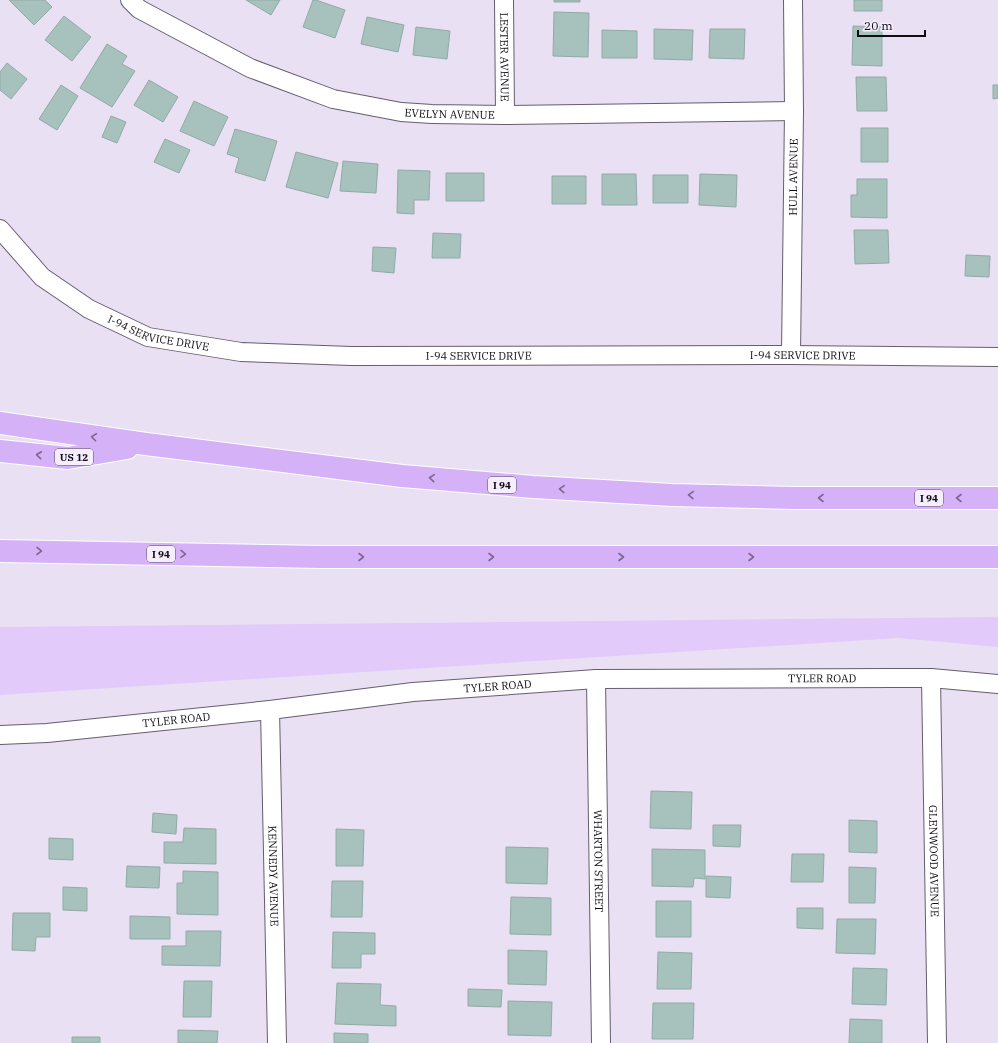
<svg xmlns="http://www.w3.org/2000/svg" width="998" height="1043" font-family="'IBM Plex Serif',serif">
<rect width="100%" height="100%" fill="#e9e0f4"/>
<!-- green -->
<path fill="#e2cbfa" d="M998,617V647L898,638L0,695V627Z"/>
<!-- building -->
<path fill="#a7c1bc" stroke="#91aaa6" d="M9,0H45L52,7L34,25Z
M246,0H280L271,15Z
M313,0H316L345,10L335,38L303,27Z
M554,0H580V2H554Z
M854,0H882V11H854Z
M554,12L589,13L588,57L553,56Z
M64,16L91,37L72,61L45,40Z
M367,17L404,25L398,52L361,44Z
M853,26L882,27V66L852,65Z
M416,27L450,31L447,59L413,55Z
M654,29L693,30L692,60L654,59Z
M710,29H745L744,59L709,58Z
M602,30L637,31V58H602Z
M107,44L127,56L122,64L135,71L112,107L80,88Z
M7,63L27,79L11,99L0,90V72Z
M856,77H886L887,111H857Z
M149,80L178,97L163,122L134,105Z
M61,85L78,96L57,130L39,119Z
M993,85H998V98L993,99Z
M194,101L228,117L214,146L180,131Z
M111,116L126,122L117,143L102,137Z
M861,128H888V162H861Z
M235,129L277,141L265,181L235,172L239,158L227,154Z
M165,139L190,150L179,173L154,162Z
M296,152L338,163L328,198L286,187Z
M343,161L378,164L376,193L340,191Z
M398,170L430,171L429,200H414V214L397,213Z
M446,173H484V201H446Z
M602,174H636L637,205H602Z
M700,174L737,175L736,207L699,205Z
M653,175H688V203H653Z
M552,176H586V204H552Z
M857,179H887V218L851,217V195H857Z
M854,230H888L889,263L855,264Z
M433,233L461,234L460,258H432Z
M373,247L396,248L394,273L372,271Z
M966,255L990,256L989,277L965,276Z
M651,791L692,792L691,829L650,828Z
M153,813L177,815L176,834L152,832Z
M849,820L877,821V853L849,852Z
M713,825H741L740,847L713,846Z
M184,828L216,829V864L164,863V842H183Z
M336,829L364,830L363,866H336Z
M49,838L73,839V860L49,859Z
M506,847L548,848L547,884L506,883Z
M652,849L705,850V879L694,878L693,887L652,886Z
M792,854H824L823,882H791Z
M127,866L160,867L159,888L126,887Z
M849,867L876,868L875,903H849Z
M183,871L218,872V915L177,914V883H183Z
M706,876L731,877L730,898L706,897Z
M332,881H363L362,917H331Z
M63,887L87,888V911L63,910Z
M511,897L551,898V935L510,934Z
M656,901H691V937H656Z
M797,908H823V929L797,928Z
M13,913H50V937H36L35,951L12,950Z
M130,916L170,917V939H130Z
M837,919H876L875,954L836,953Z
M186,931H221L220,966L162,965V946H186Z
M333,932L375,933V954H361V968H332Z
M508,950L547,951L546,985L508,984Z
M658,952L692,953L691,989H657Z
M853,968L887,969L886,1005L852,1004Z
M184,981H212L211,1017H183Z
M337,983L381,984L380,1005L396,1006V1026L335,1024Z
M468,989L502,990L501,1007L468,1006Z
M508,1001L552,1002L551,1036L508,1035Z
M653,1003H694L693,1039H652Z
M850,1019L882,1020V1043H849Z
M178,1030L218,1031L217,1043H178Z
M334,1033L368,1034V1043H334Z
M72,1037H100V1043H72Z"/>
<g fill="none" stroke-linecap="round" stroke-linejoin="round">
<!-- minor casing -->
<g stroke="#665d6e" stroke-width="20">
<g id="minor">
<path id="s1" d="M130,0L139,9L250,68L333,99L401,112L432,114L505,115L794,111"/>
<path id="s2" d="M504,0L505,115"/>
<path id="s3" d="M0,229L42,277L89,309L148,337L241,352L351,356L791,355L998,357"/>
<path id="s4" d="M791,355L794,111L793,0"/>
<path id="s5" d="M931,678L937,1043"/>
<path id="s6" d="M596,679L601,1043"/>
<path id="s7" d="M270,710L277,1043"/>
<path id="s8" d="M0,735L47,733L270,710L413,692L596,679L893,678H931L998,684"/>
</g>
</g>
<!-- motorway casing -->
<g stroke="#fff" stroke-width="24">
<path id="motorway" d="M0,423L146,444L402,476L533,487L672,495L795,498H998
M0,451L68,458L127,448
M0,551L322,557H998"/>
</g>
<!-- minor -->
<use href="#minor" stroke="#fff" stroke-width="18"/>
<!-- motorway -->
<use href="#motorway" stroke="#d5b1f8" stroke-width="22"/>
</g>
<!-- one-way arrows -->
<defs><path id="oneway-chevron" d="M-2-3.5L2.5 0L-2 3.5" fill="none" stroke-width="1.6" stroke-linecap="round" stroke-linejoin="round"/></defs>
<g stroke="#7c6790">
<use href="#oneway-chevron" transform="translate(94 437) rotate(-172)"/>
<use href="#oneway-chevron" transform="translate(39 455) rotate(-174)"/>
<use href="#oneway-chevron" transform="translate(432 478) rotate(-175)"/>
<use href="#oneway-chevron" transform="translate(562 489) rotate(-177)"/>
<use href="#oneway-chevron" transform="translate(691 495) rotate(-178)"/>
<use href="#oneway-chevron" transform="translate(821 498) rotate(-180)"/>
<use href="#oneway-chevron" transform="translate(959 498) rotate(180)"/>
<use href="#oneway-chevron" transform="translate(39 551) rotate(1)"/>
<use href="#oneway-chevron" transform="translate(183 554) rotate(1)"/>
<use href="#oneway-chevron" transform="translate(361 557)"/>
<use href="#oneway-chevron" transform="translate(491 557)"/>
<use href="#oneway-chevron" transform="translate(621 557)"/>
<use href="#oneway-chevron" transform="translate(751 557)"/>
</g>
<g text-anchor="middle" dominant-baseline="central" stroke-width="4" stroke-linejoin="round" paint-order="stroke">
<!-- shield labels -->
<g fill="#f6eefe" stroke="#545059" stroke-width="1">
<rect x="55" y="449" width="38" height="16" rx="3"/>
<rect x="488" y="477" width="28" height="16" rx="3"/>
<rect x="915" y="490" width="28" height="16" rx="3"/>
<rect x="147" y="546" width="28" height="16" rx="3"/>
</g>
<g font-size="10" font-weight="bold" fill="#0f0c12">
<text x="74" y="457">US 12</text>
<text x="502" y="485">I 94</text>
<text x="929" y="498">I 94</text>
<text x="161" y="554">I 94</text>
</g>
<!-- street labels -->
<g font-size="11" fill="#0f0c12" stroke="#f6eefe">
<text stroke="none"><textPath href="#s2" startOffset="57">LESTER AVENUE</textPath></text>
<text stroke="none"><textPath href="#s1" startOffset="345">EVELYN AVENUE</textPath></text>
<text stroke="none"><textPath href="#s4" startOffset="178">HULL AVENUE</textPath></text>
<text stroke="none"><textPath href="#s3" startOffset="195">I-94 SERVICE DRIVE</textPath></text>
<text stroke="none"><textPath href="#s3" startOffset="842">I-94 SERVICE DRIVE</textPath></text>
<text stroke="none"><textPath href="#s3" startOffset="518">I-94 SERVICE DRIVE</textPath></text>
<text stroke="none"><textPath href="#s8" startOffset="825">TYLER ROAD</textPath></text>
<text stroke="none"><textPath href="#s8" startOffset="500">TYLER ROAD</textPath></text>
<text stroke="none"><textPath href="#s8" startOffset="177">TYLER ROAD</textPath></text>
<text stroke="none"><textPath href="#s6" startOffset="182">WHARTON STREET</textPath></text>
<text stroke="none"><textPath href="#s5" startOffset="183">GLENWOOD AVENUE</textPath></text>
<text stroke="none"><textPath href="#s7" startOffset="166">KENNEDY AVENUE</textPath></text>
</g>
</g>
<!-- scale -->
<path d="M858 30v6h67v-6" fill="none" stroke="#0f0c12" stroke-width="2"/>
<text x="864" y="30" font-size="12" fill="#0f0c12" stroke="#f6eefe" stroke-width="3" paint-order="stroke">20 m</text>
</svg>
